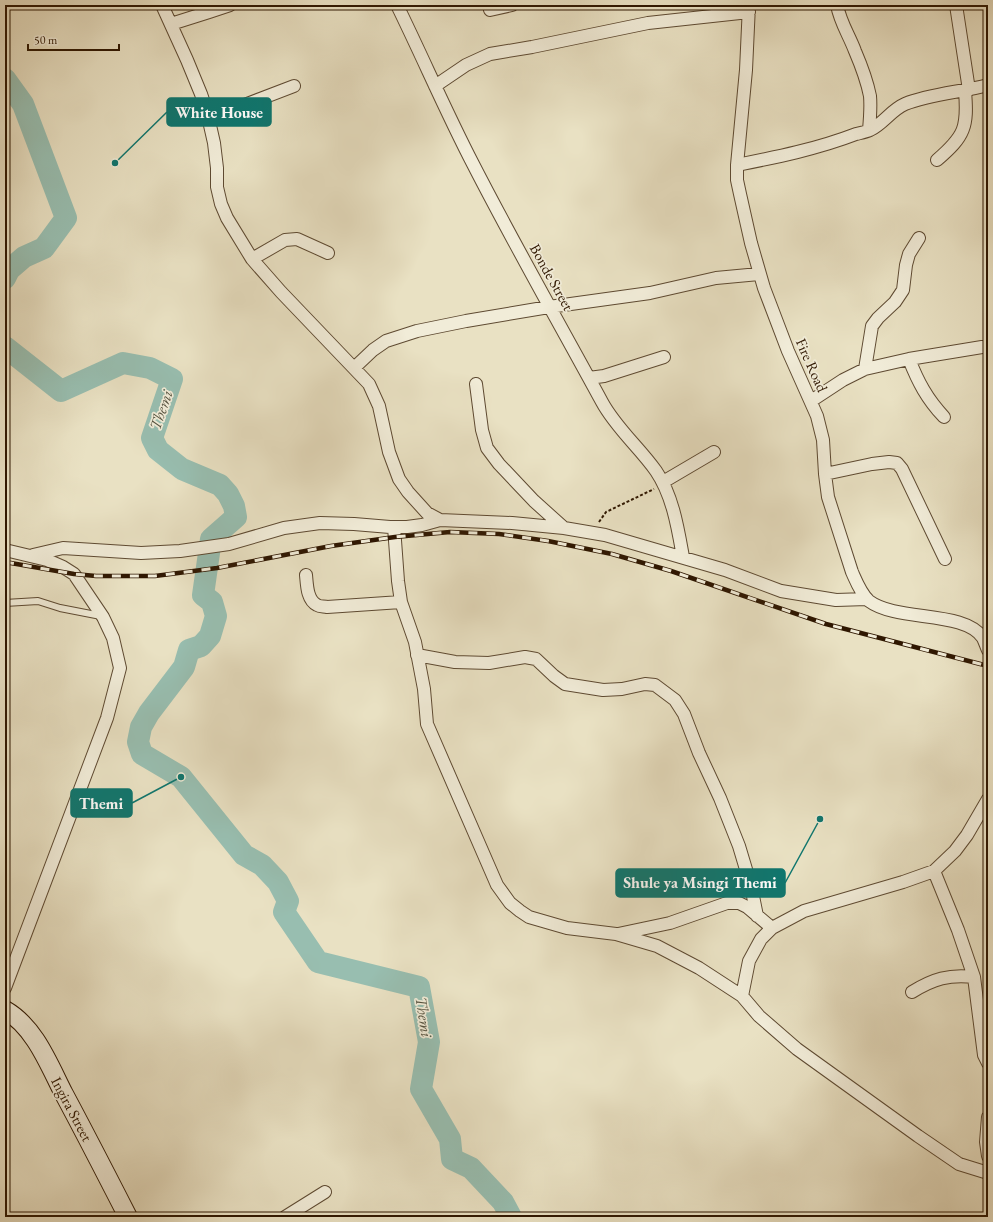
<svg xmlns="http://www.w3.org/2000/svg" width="993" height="1222" font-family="'EB Garamond',serif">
<rect width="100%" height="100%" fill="#e9e1c3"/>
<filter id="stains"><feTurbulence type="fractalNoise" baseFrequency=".005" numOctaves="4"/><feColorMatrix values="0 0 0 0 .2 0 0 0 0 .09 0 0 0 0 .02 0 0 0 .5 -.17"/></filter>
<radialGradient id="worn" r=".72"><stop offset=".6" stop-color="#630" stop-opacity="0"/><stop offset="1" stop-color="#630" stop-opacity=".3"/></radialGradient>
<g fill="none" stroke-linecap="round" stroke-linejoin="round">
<!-- river -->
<path stroke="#98beb0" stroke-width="22" d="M5,79L23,104L66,218L44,248L24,257L9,270L5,278
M5,347L61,391L123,363L150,368L172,379L152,438L158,450L182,469L220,485L228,494L234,506L236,517L211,539L203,595L212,602L216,616L210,636L201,646L189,650L184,667L149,713L141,727L138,742L142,754L181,777L244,855L262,865L278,882L288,901L284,912L318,962L419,987L429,1042L421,1089L450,1139L452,1159L471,1168L503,1202L511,1217"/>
<!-- lane casing -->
<g stroke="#5e4a32" stroke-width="8">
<path id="lane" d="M5,603L38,601L60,608L101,616"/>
</g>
<!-- street casing -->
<g stroke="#5e4a32" stroke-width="14">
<path id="street" d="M162,5L187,60L201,94L207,112L214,143L217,168V187L221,204L227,218L252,259L281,292L369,384L379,406L389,452L399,479L408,492L427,513L440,520L512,523L564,528L605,535L725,570L781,591L836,600L867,599
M397,5C423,58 446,112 473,164C514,244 559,323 602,402C616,428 639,447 656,471C673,496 678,529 683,557
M749,5L746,70L737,165V180L740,194L751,243L764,288L788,351L817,416L823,440L825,474L828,497L852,572C856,581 861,594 869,601C897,622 965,610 983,638C985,642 986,646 988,650
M837,5C840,22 849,35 855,51C861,65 867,81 870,96C871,107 870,119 869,130
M956,5L969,90
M490,10L512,5
M171,24L209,12L230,5
M435,86L466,65L490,54L532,47L648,23L749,12
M208,119L294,86
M937,160C965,136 968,127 965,91
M737,165C777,157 817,149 856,134C860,133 866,132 870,130C883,124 891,110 905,104C929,94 962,92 988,85
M252,259L285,240L297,239L328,253
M909,359C918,382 927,399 944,417
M354,368L373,350L386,341L417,331L466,321L549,307L650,293L716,278L759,274
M865,369L872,326L878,318L895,302L903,290L906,265L909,254L919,238
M589,378L604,376L664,357
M476,384L482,430L487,448L499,464L534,501L564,528
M811,401L843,380L865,369L909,359L982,347
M825,474L872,464L889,462L897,463L902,469L945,559
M663,482L714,452
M394,527L398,581L401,602L415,642L424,689L427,724L497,885L510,903L520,911L529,917L567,928L616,934L657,946L699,968L742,996L759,1016L797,1049L918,1136L959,1164L988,1173
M5,550L47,560L63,567L74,574L103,617L113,638L120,668L107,718L5,988
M33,555L63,548L141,553L180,551L229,544L284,528L320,523L354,524L390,527H407L422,525L440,520
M306,575C307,585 307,600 317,605C320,607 324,606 327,607L401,602
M417,655L455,662L489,663L525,657L536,659L554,676L565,684L603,690L622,689L645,684L655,685L675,700L684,714L699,753L720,798L739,846L751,886L757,916
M934,871L958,930L974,977L984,1055L988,1063
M618,934L670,923L727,903H739L747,907L772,928
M912,992C933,979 949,974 974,977
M742,996L749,961L761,939L772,928L804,911L903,882L934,871L955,851L967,835L988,799
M988,1117L986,1142L988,1156
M285,1217L325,1192"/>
</g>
<!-- secondary casing -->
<g stroke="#2f1701" stroke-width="20">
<path id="secondary" d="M5,1010C35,1027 49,1065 64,1094C86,1135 107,1176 128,1217"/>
</g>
<!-- path -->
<path stroke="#2f1701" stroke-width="2" stroke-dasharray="3 2" stroke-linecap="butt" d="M599,522L606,512L654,489"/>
<!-- lane -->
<use href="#lane" stroke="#f1ecd8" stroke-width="6"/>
<!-- street -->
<use href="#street" stroke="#f1ecd8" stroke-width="12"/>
<!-- secondary -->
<use href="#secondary" stroke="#f1ecd8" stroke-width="18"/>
<!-- rail casing -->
<g stroke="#2f1701" stroke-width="4.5">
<path id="rail" d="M5,562L74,574L96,576H155L217,568L331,546L395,537L450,532L499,534L548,541L612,554L671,571L826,624L988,666"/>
</g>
<!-- rail -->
<use href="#rail" stroke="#f1ecd8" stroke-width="3" stroke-dasharray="9" stroke-linecap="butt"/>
</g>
<g text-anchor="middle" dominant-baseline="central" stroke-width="3.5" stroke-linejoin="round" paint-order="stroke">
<!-- street labels -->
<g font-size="15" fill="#2f1701" stroke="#f1ecd8">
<text transform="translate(552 277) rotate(61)">Bonde Street</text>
<text transform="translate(812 365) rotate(66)">Fire Road</text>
<text transform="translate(72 1109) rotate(62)">Ingira Street</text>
</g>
<!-- water labels -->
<g font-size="16" font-style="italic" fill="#54513e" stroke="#f1ecd8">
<text transform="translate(161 410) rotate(-71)">Themi</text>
<text transform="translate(424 1017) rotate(81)">Themi</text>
</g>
</g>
<!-- callouts -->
<path fill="none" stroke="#0f766e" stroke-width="1.5" d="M115 163L167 112M181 777L132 803M820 819L785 883"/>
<g fill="#0f766e" stroke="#f1ecd8" stroke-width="1.5">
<circle cx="115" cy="163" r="4"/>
<circle cx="181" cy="777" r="4"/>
<circle cx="820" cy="819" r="4"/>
</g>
<g fill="#0f766e" stroke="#0f766e" stroke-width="1.5">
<rect x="167" y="98" width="104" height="28" rx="4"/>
<rect x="71" y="789" width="61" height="28" rx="4"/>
<rect x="616" y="869" width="169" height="28" rx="4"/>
</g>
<g font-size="16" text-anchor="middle" font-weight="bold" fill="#fff">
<text x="219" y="118">White House</text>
<text x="101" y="809">Themi</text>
<text x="700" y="888">Shule ya Msingi Themi</text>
</g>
<!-- margin -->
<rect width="993" height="1222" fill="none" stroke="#e9e1c3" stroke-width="20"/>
<rect x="6" y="6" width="981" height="1210" fill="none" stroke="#2f1701" stroke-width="2"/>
<rect x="10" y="10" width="973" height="1202" fill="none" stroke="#2f1701"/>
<!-- scale -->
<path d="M28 44v6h91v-6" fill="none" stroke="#2f1701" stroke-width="2"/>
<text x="34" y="44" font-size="12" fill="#2f1701" stroke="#f1ecd8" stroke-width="3" paint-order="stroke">50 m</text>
<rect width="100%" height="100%" filter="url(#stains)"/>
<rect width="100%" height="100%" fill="url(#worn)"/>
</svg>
